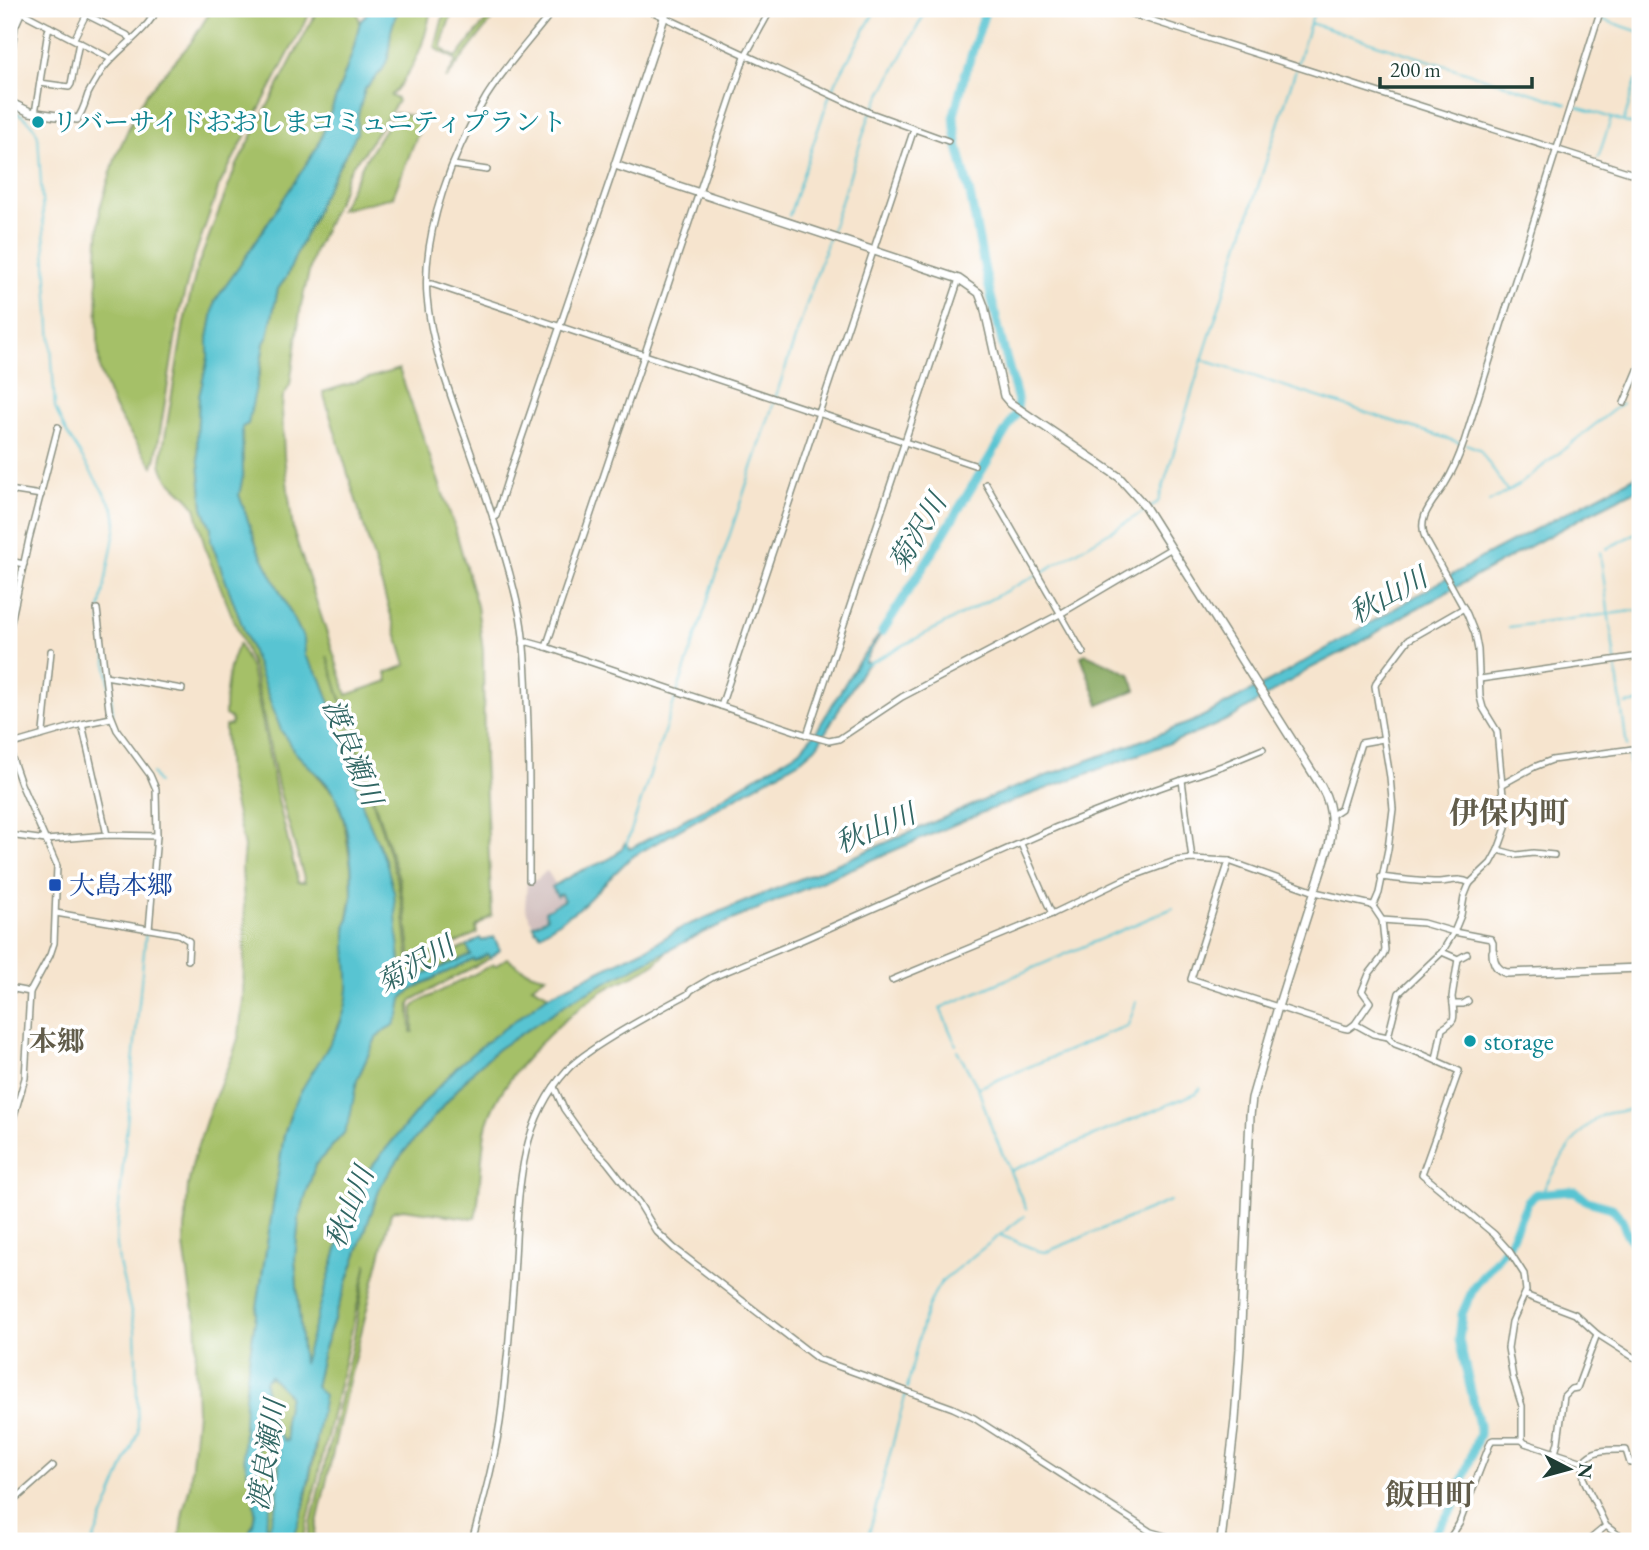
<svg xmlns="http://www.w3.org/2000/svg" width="1649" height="1550" viewBox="0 0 1649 1550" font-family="'EB Garamond','Noto Serif JP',serif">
	<rect width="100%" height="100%" fill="#fff"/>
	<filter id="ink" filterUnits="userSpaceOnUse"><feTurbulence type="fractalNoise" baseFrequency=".0143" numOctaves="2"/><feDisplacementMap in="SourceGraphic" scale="14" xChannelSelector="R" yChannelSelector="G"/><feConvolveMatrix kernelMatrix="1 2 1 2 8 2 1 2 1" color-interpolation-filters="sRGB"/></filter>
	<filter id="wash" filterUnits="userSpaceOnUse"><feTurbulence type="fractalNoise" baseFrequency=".00686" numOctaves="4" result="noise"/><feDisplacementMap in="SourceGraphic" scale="28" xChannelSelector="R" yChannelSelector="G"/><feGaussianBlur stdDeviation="1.57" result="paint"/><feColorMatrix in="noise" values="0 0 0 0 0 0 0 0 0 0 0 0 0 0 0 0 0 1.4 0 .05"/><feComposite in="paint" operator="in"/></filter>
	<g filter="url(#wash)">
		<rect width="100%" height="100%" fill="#f6e4ce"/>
		<path fill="#d1bfbe" d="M 546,871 L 548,872 L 556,885 L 552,887 L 557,896 L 561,894 L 564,900 L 545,911 L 548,917 L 533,925 L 525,908 L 527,882 L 529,880 L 537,880 Z"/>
		<g fill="#a5c067" stroke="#627e4e" stroke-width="2">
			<path d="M 212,9 L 312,9 L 219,186 L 193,261 L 180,310 L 156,457 L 153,466 L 127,429 L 113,405 L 100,371 L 98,345 L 97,256 L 100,208 L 116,156 L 137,110 L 147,93 L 190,44 Z"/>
			<path d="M 318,9 L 356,9 L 360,22 L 352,54 L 318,146 L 239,267 L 215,301 L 208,338 L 208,358 L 199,397 L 197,440 L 203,507 L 211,528 L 211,541 L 281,730 L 296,753 L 311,768 L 333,793 L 337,799 L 344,822 L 351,867 L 352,895 L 346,928 L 349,976 L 348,996 L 345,1011 L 332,1040 L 292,1109 L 284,1135 L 248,1366 L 248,1474 L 253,1485 L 255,1512 L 253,1524 L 245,1541 L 179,1541 L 183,1512 L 190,1485 L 197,1411 L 195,1362 L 197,1338 L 196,1318 L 191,1296 L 184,1245 L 188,1186 L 194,1157 L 209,1112 L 233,1054 L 239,1035 L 243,1000 L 245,921 L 242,868 L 244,847 L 228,775 L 225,731 L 225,726 L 231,725 L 232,722 L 230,718 L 225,715 C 225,693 228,662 239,644 L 251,669 L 261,714 L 276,792 L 298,882 L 305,882 L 278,786 L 254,670 L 206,551 L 195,507 C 185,490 163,484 161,461 L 184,322 L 197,268 L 235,169 Z"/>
			<path d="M 400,9 L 431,9 C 425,43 415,69 391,96 L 397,99 L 398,101 L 362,155 C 353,162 344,178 343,189 L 314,252 L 301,305 L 290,385 L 283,397 L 282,409 L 284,456 L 293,530 L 347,695 L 388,681 L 386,673 L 406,665 L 323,392 L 399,369 L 454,525 L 477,606 L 483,650 L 484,759 L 492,915 L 476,927 L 477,933 L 417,963 L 412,963 L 411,960 L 406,917 L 399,878 L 327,656 L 397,879 L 404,918 L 409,964 L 413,967 L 417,967 L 467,946 L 471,955 L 418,977 L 403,989 L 398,990 L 401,973 L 398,938 L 386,862 L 364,810 L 336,720 L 321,679 L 305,656 L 304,639 L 258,549 L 239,495 L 243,476 L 242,427 L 260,373 L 264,343 L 268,336 L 278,289 L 287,276 L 297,252 L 314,217 L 321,199 L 357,133 L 357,115 L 365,89 L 383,69 L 388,58 L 391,31 L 395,17 Z"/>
			<path d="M 445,9 L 453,9 L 441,46 L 447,53 L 456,57 L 458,56 L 494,10 L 500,9 L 446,79 L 456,61 L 455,59 L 435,48 Z"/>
			<path d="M 395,113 L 424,118 L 394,194 L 393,197 L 340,210 L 364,162 Z"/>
			<path d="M 669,948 C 657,971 619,979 598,994 C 557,1023 495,1081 485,1132 C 482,1152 481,1172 479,1191 C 478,1200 478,1209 475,1217 L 469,1218 L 403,1209 L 394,1211 L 391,1213 L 347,1389 L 313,1541 L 307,1541 L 353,1343 L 367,1263 L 303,1541 L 293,1541 L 304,1506 L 316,1447 L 315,1387 L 323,1351 L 381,1185 L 402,1154 L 474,1070 L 498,1049 L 575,998 Z"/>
			<path d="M 488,954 L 490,958 L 412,1000 L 410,1005 L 411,1032 L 413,1032 L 413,1008 L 417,1003 L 494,964 L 495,966 L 507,958 C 520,968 530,974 546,976 L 532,986 L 549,995 L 485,1043 L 458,1066 L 428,1098 L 356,1185 L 303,1366 L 295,1259 L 299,1218 L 315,1165 L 344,1133 L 357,1080 L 370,1051 L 376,1038 L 386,1029 L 394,1024 L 399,1015 L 402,999 L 406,994 L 424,983 L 473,959 L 475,961 Z"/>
			<path d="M 270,1375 L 289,1395 L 285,1427 L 288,1441 L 283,1440 C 271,1425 265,1400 265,1380 Z"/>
			<path d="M 267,1439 L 280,1452 L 277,1503 L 269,1529 L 265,1525 L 264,1486 L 259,1479 L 256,1455 L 258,1448 Z"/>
		</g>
		<path fill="#84a65c" stroke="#527248" stroke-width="2" d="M 1086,654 L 1130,674 L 1136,690 L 1099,705 L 1081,656 Z"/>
		<g fill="#59c4d2" stroke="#3c8083" stroke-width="2" fill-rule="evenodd">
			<path d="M 368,9 L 400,9 L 395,17 L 391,31 L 388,58 L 383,69 L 365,89 L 358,115 L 357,133 L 321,199 L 314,217 L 297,252 L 287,276 L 278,289 L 268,336 L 264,343 L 259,373 L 248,424 L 242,427 L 243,476 L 239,495 L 258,549 L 304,639 L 305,656 L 321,679 L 336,720 L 364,810 L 386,862 L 394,892 L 400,965 L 399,990 L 403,989 L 418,977 L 471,955 L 467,946 L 480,938 L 482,941 L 494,937 L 500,950 L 490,958 L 488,954 L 474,961 L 473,959 L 424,983 L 406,994 L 402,999 L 399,1015 L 394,1025 L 386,1029 L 376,1038 L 370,1051 L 357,1080 L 350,1118 L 344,1133 L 315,1165 L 299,1218 L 295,1259 L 303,1364 L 356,1185 L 428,1098 L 458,1066 L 485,1043 L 549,995 L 649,947 L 683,927 L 846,860 L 1003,792 L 1194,721 L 1278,677 L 1486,555 L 1640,474 L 1640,488 L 1592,512 L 1431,601 L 1408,613 L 1358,644 L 1311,668 L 1233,717 L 1205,730 L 986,811 L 704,932 L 575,998 L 498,1049 L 474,1070 L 402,1154 L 381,1185 L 323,1351 L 315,1387 L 324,1395 L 304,1506 L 293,1541 L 245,1541 L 253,1524 L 255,1512 L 253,1485 L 248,1474 L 243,1454 L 245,1398 L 248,1366 L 284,1135 C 287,1127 289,1118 292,1110 C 304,1078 329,1053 341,1021 C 354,986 345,966 346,932 C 347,919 352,907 352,895 C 353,866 349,827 337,800 C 329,781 309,768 295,752 C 290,746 286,737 281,730 L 211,541 L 211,528 L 203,507 L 197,440 L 199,397 L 208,358 L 208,338 L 215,301 L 239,267 L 318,146 L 352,54 L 360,22 L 365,16 ZM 270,1376 L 289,1395 L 285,1416 L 285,1427 L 287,1441 L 283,1440 C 272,1426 265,1398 265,1381 ZM 267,1440 L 280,1452 L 277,1503 L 269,1528 L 265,1525 L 271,1503 L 264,1486 L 259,1479 L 256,1455 L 258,1448 Z"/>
			<path d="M 889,622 C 881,635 870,649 865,662 L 870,663 L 863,669 L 819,743 L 815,748 L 801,760 L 630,858 L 581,907 L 540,934 L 538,931 L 536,931 L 533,925 L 547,918 L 545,911 L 564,900 L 561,894 L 557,896 L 552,887 C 562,881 572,875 583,870 C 599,863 617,860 625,843 L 630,849 L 700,811 L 800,750 L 816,732 L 856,665 Z"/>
		</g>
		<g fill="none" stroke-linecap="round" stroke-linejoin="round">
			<g stroke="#59c4d2" stroke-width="2">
				<path d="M 1568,9 L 1596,18"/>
				<path d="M 1601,19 L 1640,32"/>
				<path d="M 1310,23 L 1567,104"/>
				<path d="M 9,42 L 12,20 L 18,9"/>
				<path d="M 1297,64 L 1315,9"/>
				<path d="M 1574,106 L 1640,127"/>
				<path d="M 9,108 C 23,116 33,121 38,136 L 55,408 L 65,430 L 114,509 L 116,523 L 115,531 L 100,610 L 113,713"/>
				<path d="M 1624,120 L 1636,81"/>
				<path d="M 1598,158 L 1611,119"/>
				<path d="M 789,216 L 831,91 L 876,9"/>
				<path d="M 831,232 L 869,117 L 927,9"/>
				<path d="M 1203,360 L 1461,443"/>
				<path d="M 1466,444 L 1479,449 L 1508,492"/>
				<path d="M 1489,502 L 1519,485 L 1622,403"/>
				<path d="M 1150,508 L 1157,503 L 1159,500 L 1202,360 L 1296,69"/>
				<path d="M 1606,549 L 1640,531"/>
				<path d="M 1600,552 L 1627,747"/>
				<path d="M 1509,627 L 1640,610"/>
				<path d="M 868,664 L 1044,571 L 1145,511"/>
				<path d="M 1626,704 L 1640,702"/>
				<path d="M 1628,753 L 1634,797"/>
				<path d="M 152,773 L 158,783"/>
				<path d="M 1639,840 L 1634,797 L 1640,795"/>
				<path d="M 626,846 L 829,237"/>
				<path d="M 1640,846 L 1640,847"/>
				<path d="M 1128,1025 L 1136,1002"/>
				<path d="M 1105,1034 L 1127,1026"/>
				<path d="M 956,1045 L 940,1008 L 1173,908"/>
				<path d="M 957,1050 L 978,1088 L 992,1129 L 1026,1209"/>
				<path d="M 978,1088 L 1103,1036"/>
				<path d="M 1010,1171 L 1196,1093 L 1200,1088"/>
				<path d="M 1541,1193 C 1558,1166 1572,1133 1601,1116 C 1614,1109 1632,1115 1640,1101"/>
				<path d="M 1000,1235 L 1039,1251 L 1046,1252 L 1170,1201"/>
				<path d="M 907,1388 C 916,1355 922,1304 944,1279 L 1024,1216"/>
				<path d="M 93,1541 L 138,1432 L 135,1328 L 119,1263 L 116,1236 L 146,931"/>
				<path d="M 867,1541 L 906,1393"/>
			</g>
			<g stroke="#59c4d2" stroke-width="9">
				<path d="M 882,632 L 929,558 L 1016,414 L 1018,401 L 1003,346 L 985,271 L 970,194 L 958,147 L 955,129 L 954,115 L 963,81 L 986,9"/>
				<path d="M 1429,1541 L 1453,1508 L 1479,1434 L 1479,1425 L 1459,1340 L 1462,1314 L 1474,1287 L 1509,1244 L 1528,1201 L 1536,1194 L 1570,1191 L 1576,1192 L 1587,1201 L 1612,1208 L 1622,1220 L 1627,1234 L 1640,1255"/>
			</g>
		</g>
	</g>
	<g filter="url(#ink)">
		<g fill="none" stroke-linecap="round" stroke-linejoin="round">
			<g stroke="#8a9081" stroke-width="7">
				<path id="pedestrian" d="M 74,39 L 89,9"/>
			</g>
			<g stroke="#8a9081" stroke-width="8">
				<g id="minor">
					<path d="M 75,9 L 127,35 L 131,39"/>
					<path d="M 136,9 L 153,17"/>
					<path d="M 647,9 L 868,112 L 948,141"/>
					<path d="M 1116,9 L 1640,176"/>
					<path d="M 21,12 L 111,59"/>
					<path d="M 9,16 L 12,9"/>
					<path d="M 9,70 L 15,27 L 23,9"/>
					<path d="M 40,83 L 69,87 L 71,84 L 79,42"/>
					<path d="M 35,113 L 48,31 L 50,27"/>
					<path d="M 77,119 C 83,112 85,103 88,94 C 92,86 97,78 102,70 C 119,47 145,34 157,9"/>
					<path d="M 453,165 L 487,170"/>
					<path d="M 427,284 L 432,284 L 974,465"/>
					<path d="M 1624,403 L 1640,365"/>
					<path d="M 986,484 L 1083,653"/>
					<path d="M 9,490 L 41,495"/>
					<path d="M 493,518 L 496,516 L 510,472 L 615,165"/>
					<path d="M 9,561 L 24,564"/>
					<path d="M 97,609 L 109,710 L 117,730 L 150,775 L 156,789 L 157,836 L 149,929"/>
					<path d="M 9,632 L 29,539 L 58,427"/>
					<path d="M 523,643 L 528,642 L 546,647 L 807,735 L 829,741 L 839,739 L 902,697 L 1060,614 L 1170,549"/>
					<path d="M 546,647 L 745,56 L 771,9"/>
					<path d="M 105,676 L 182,689"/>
					<path d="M 1480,679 L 1640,656"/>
					<path d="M 721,706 L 914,129"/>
					<path d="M 82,724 L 107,835"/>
					<path d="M 45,734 L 43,732 L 51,651"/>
					<path d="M 807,735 L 959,279"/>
					<path d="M 9,742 L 12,758 L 21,784 L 57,866 L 54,943 L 50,955 L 30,992 L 25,1078 L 9,1133"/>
					<path d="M 9,745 L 82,724 L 111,718"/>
					<path d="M 1182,780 L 1192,859"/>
					<path d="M 1503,784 L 1534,767 L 1552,760 L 1640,748"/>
					<path d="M 1332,815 L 1341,809 L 1361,743 L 1383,739"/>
					<path d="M 9,835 L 46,840 L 107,835 L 157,836"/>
					<path d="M 1021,844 L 1052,914"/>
					<path d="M 1498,850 L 1517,855 L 1533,853 L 1554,855"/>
					<path d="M 1381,877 C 1400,879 1419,882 1437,882 C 1449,882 1459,877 1470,883"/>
					<path d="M 529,880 C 529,820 530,760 527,700 C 526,673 525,637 519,611 C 506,552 486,496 466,439 C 450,393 431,346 427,297 C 422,231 453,152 486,97 C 506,65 532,38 554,9"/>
					<path d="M 1373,907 L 1379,893 L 1388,849 L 1393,809 L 1390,777 L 1375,686 L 1377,681 L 1408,640 L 1464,608"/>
					<path d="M 56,913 L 178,934 L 189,941 L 188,960"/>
					<path d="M 1442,952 L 1458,959 L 1467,954"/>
					<path d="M 1493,952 L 1493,943 L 1491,939 L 1454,932 L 1423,923 L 1382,920 L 1372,905 L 1315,892 L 1229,861 L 1191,979 L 1343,1028 L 1348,1029 L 1355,1024 L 1373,1034 L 1388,1037 L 1395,1044 L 1419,1053 L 1459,1071 L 1422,1174 L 1494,1234 L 1510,1252 L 1524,1274 L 1526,1291 L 1512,1322 L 1508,1348 L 1513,1378 L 1522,1406 L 1522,1440 L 1525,1443 L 1583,1462 L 1584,1480 L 1606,1526 L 1617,1534 L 1631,1541"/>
					<path d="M 1458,959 L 1452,997 L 1453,1004 L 1463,1004 L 1468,1001"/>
					<path d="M 892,980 L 1052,914 L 1125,879 L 1175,861 L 1192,859 L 1229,861"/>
					<path d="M 9,988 L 30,992"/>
					<path d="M 1355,1024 L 1370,1002 L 1362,991 L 1369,974 L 1383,956 L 1385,950 L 1382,920"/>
					<path d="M 1388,1037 L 1399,993 L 1442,952 L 1454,932 L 1461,915 L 1464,897 L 1468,887 L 1470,883 L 1491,863 L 1498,850 L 1506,828 L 1497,731 L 1483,708 L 1480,697 L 1478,650 L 1475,634 L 1467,614 L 1426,540 C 1415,517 1434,502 1445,484 C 1453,471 1459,457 1464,442 L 1601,9"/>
					<path d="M 1436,1060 L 1442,1029 C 1455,1021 1455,1020 1453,1004"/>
					<path d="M 554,1087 L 564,1109 L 586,1140 L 607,1162 L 639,1203 L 656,1231 L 674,1248 L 818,1359 L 953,1408 L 974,1418 L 1151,1532 L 1182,1541"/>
					<path d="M 1525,1295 L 1575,1314 L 1597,1334 L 1633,1357 L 1640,1359"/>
					<path d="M 1555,1453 L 1558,1442 L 1564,1396 L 1571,1389 L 1577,1388 L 1597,1334"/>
					<path d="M 1583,1462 C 1593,1448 1610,1450 1626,1450 L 1630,1463 L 1640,1463"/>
					<path d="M 9,1505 L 53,1466"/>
					<path d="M 472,1541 C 484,1498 497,1452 502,1407 C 507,1363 511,1319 514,1275 C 519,1202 515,1127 567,1070 C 575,1061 586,1054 596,1047 C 626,1027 656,1011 688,994 L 691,990 L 713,977 L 802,940 L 1057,827 L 1142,794 L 1222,766 L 1263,749"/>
					<path d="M 1448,1541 L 1459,1524 L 1491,1441 L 1493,1440 L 1522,1440"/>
					<path d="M 1588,1541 L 1606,1526"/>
				</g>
			</g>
			<g stroke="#8a9081" stroke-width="10">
				<g id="tertiary">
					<path d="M 667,9 L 615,165 L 959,279 L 979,293 L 984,306 L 1004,396 L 1010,403 L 1119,477 L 1144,505 L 1321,786 C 1332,805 1334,824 1329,846 L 1278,1007 L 1252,1098 L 1250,1116 L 1240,1349 L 1235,1420 L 1221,1541"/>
					<path d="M 9,102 L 30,112 L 77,119"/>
					<path d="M 1493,952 C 1493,962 1496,970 1507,973 L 1640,968"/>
				</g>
			</g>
			<use href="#pedestrian" stroke="#fff" stroke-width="4.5"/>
			<use href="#minor" stroke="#fff" stroke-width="5"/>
			<use href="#tertiary" stroke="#fff" stroke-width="7"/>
		</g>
	</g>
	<g fill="#0f9aa8" stroke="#fff" stroke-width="2.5">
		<circle cx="38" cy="122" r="7"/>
		<circle cx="1470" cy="1041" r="7"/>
	</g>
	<rect fill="#1a4fb4" stroke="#fff" stroke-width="2.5" x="48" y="878" width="14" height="14" rx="3.5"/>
	<g text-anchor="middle" stroke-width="7" stroke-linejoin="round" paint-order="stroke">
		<g font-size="26" fill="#0d838f" stroke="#fff" text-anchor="start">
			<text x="52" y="131">リバーサイドおおしまコミュニティプラント</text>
			<text x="1484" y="1050">storage</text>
		</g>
		<g font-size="26" fill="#164399" stroke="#fff" text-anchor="start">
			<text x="69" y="894">大島本郷</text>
		</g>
		<g font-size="28" font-style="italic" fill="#306663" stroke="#fff">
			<text transform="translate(917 532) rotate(-59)" y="10">菊沢川</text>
			<text transform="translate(1388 595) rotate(-29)" y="10">秋山川</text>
			<text transform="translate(353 752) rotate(68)" y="10">渡良瀬川</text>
			<text transform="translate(875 828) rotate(-23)" y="10">秋山川</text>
			<text transform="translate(415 964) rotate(-30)" y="10">菊沢川</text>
			<text transform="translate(349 1207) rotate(-68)" y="10">秋山川</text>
			<text transform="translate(266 1455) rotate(-81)" y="10">渡良瀬川</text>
		</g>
		<g font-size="28" font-weight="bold" fill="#615c4a" stroke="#fff">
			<text x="57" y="1051">本郷</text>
		</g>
		<g font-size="30" font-weight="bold" fill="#615c4a" stroke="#fff">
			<text x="1509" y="823">伊保内町</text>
			<text x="1430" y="1505">飯田町</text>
		</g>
	</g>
	<rect width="1649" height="1550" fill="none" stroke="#fff" stroke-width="35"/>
	<g transform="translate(1569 1469) rotate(96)" stroke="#ffffff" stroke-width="5" paint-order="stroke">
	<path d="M0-5L12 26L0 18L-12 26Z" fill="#1f3d34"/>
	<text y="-10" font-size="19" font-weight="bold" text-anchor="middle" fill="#1f3d34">N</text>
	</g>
	<path d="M1380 77v10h152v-10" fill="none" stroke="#1f3d34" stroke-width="3.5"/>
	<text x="1390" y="77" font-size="21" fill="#1f3d34" stroke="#ffffff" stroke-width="5" paint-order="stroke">200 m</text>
</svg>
